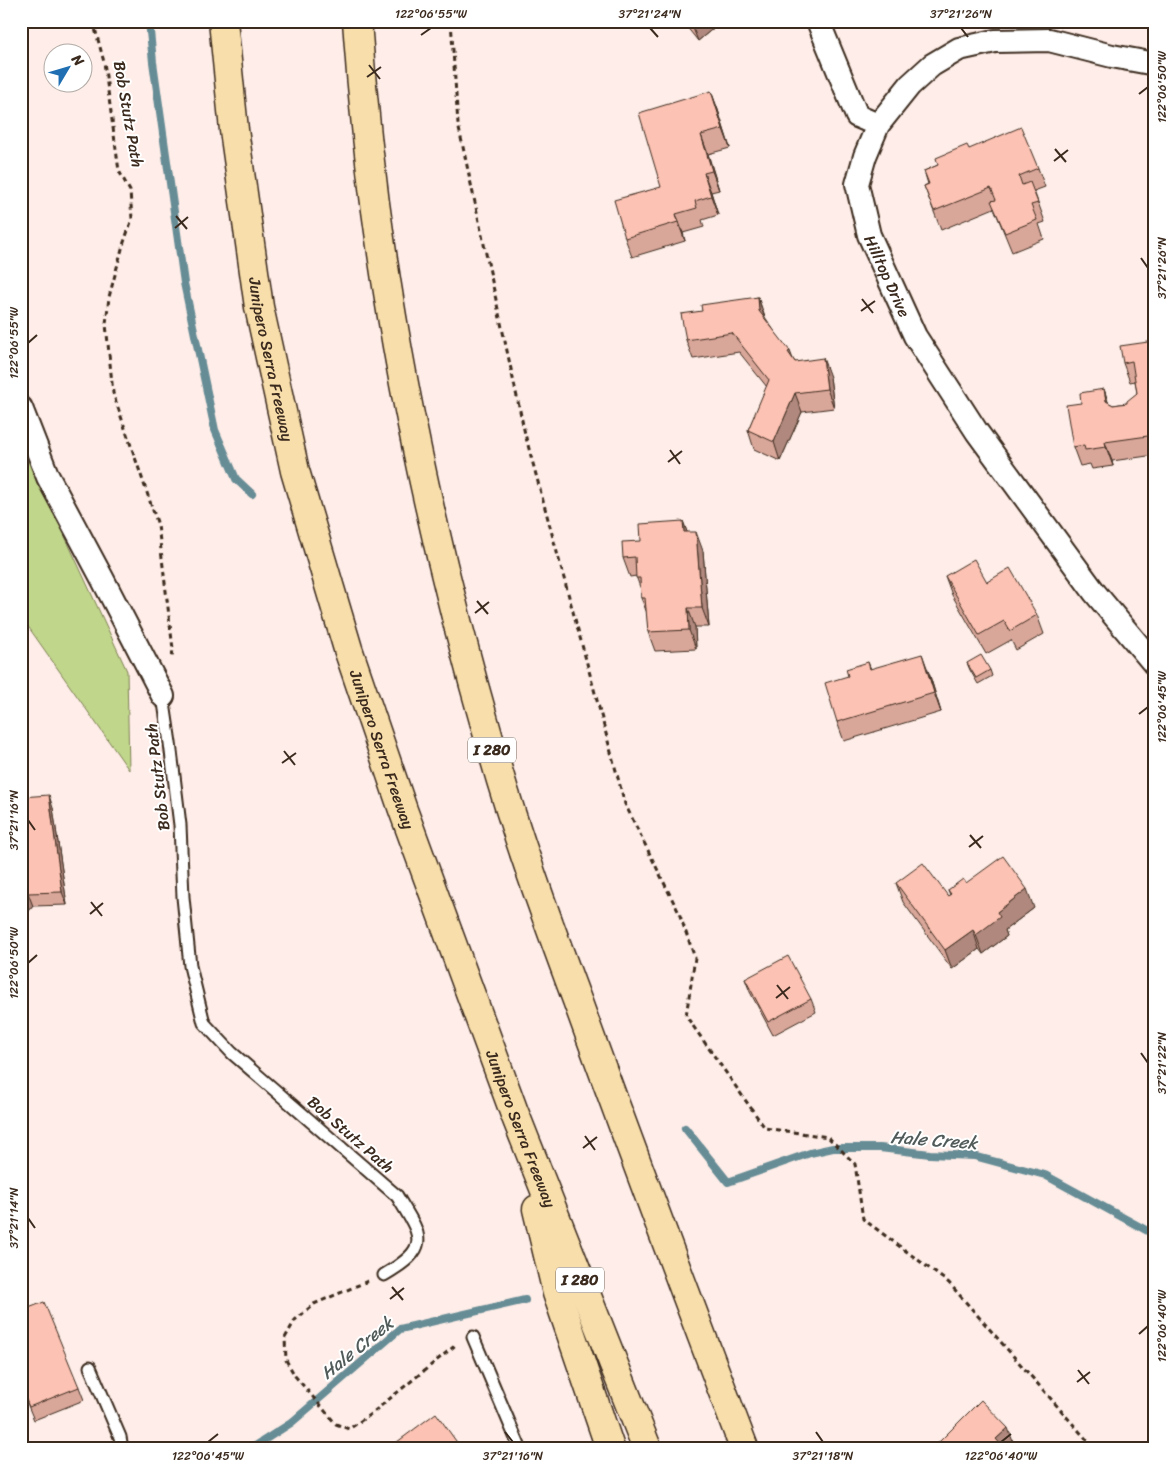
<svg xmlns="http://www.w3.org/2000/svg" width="1176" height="1469" viewBox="0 0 1176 1469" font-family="Sriracha,sans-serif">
	<rect width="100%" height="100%" fill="#feede8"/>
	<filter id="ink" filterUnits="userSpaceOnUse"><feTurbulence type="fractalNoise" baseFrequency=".02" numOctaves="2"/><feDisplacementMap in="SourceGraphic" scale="10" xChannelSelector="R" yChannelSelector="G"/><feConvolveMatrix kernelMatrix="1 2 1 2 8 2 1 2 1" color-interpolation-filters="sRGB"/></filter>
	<g filter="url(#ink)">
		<path fill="#c0d68b" stroke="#7e8054" d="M 21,441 L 127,671 L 129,770 L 27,625 L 21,626 Z"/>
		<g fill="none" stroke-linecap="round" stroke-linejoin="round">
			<g stroke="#668c95" stroke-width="8">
				<path d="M 149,21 L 153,62 L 184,283 L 215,430 L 236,479 L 252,494"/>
				<path d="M 685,1128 L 728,1182 L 810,1153 L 833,1148 L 880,1148 L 930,1154 L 974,1156 L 1045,1175 L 1155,1235"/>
				<path d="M 252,1448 L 291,1423 L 400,1329 L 525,1300"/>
			</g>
			<g stroke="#3b2a1e" stroke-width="15">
				<g id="service">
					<path d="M 163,696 L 170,743 L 180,825 L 183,897 L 190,966 L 204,1023 L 232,1053 L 397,1196 C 422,1237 432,1247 384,1275"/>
					<path d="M 473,1337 L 520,1448"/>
					<path d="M 90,1367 L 120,1437 L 122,1448"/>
				</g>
			</g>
			<g stroke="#3b2a1e" stroke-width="26">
				<g id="minor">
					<path d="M 818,21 L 857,116 L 878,125"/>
					<path id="s1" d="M 1155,64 L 1112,56 L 1049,40 L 995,41 L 959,49 L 932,65 L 910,85 L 878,125 L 865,156 L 857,184 L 869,235 L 915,336 L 977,432 L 1095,593 L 1155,665"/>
					<path d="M 21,408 L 48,477 L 102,578 L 163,696"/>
				</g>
			</g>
			<g stroke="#3b2a1e" stroke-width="31">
				<g id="motorway">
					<path id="s2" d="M 223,21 L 234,130 L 259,307 L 295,471 L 348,649 L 403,810 L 514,1112 L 647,1448"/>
					<path d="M 357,21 C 373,267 423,510 491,746 C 515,832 546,917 577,1000 C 631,1150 688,1299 744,1448"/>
					<path d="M 537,1209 L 557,1293 L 610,1448"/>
				</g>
			</g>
			<g stroke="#3b2a1e" stroke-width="3" stroke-dasharray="5 4" stroke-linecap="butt">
				<path d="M 93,21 L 104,62 L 119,171 L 130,191 L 132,219 L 123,245 L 109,297 L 106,324 L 113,393 L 158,525 L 173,649 L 172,657"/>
				<path d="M 451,21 L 458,124 L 525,434 L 625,804 L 679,913 L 695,958 L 686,1016 L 765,1128 L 828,1137 L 855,1164 L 863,1219 L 949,1283 L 1094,1448"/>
				<path d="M 368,1281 L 314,1304 L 295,1320 L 285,1338 L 286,1360 L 295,1376 L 336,1424 L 349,1429 L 372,1413 L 457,1344"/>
			</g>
			<use href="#service" stroke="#fff" stroke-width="11"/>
			<use href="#minor" stroke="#fff" stroke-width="22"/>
			<use href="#motorway" stroke="#f8deab" stroke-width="28"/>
		</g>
		<g fill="#d9a79a" stroke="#3b2a1e">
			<path d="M 682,21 L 722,21 L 698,41 Z"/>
			<path d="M 711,91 L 718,110 L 730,148 L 708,154 L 719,190 L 711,192 L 718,215 L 702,220 L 704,227 L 683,233 L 685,241 L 632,257 L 625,238 L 661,187 Z"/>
			<path d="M 969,149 L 1038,168 L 1045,187 L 1034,191 L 1045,222 L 1039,224 L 1044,239 L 1012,252 L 994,208 L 941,230 L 924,186 L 928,184 L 924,171 L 938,165 Z"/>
			<path d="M 758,297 L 765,317 L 795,362 L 830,377 L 834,408 L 802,412 L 780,461 L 754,449 L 748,430 L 767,387 L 739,352 L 693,359 L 686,340 L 702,311 Z"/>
			<path d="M 1155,341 L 1155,455 L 1112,461 L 1113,466 L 1092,469 L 1090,464 L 1080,466 L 1073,447 L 1081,403 L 1104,389 L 1108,402 L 1113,405 L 1127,403 L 1137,393 L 1135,381 L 1130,382 L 1123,363 Z"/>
			<path d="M 683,521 L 687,532 L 703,551 L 709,627 L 695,627 L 696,649 L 655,651 L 648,632 L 647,613 L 641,598 L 641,590 L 636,576 L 630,577 L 623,558 L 641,541 Z"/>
			<path d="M 945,576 L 987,582 L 1037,615 L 1044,634 L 1016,650 L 1011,640 L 986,654 L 952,595 Z"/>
			<path d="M 868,662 L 871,669 L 929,673 L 941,712 L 844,741 L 837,722 L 848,676 Z"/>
			<path d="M 967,663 L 990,670 L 992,676 L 978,684 L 970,670 Z"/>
			<path d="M 21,797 L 53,808 L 67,905 L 33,906 L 21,921 Z"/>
			<path d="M 896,883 L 948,896 L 950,895 L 948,890 L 966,883 L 1034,908 L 1005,930 L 1007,936 L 983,954 L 979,949 L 952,969 L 903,902 Z"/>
			<path d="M 745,979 L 811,999 L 816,1012 L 773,1035 L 750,992 Z"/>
			<path d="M 21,1311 L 79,1387 L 84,1400 L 34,1420 L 21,1389 Z"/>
		</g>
		<g fill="#b0887d" stroke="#3b2a1e">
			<path d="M 701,21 L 722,21 L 698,41 L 693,28 Z"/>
			<path d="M 711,91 L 718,110 L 730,148 L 723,129 Z"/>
			<path d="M 701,135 L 708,154 L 719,190 L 712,171 Z"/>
			<path d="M 704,173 L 711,192 L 718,215 L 711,196 Z"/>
			<path d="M 676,214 L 683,233 L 685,241 L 678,222 Z"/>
			<path d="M 758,297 L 764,316 L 766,330 L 759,311 Z"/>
			<path d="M 790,351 L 797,370 L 788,352 Z"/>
			<path d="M 823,358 L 830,377 L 834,408 L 827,389 Z"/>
			<path d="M 1104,389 L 1110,408 L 1106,401 Z"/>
			<path d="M 795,393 L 802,412 L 780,461 L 774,442 Z"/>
			<path d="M 1105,442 L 1112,461 L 1113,466 L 1106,447 Z"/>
			<path d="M 683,521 L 690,540 L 684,532 Z"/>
			<path d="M 696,532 L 703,551 L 709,627 L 702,608 Z"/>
			<path d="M 688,608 L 695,627 L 696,649 L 689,630 Z"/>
			<path d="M 922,654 L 929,673 L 941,712 L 934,693 Z"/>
			<path d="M 49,795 L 53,808 L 67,905 L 62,892 Z"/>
			<path d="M 1027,889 L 1034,908 L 1005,930 L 1007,936 L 983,954 L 976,935 L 997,912 Z"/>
			<path d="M 28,893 L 33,906 L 21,921 L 21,902 Z"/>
			<path d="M 973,930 L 979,949 L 952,969 L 945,950 Z"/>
			<path d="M 1008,1428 L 1015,1447 L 1014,1448 L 999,1448 L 996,1439 Z"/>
		</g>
		<g fill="#fcc2b3" stroke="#3b2a1e">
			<path d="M 688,21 L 701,21 L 693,28 Z"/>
			<path d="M 711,91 L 723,129 L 701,135 L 712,171 L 704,173 L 711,196 L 695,201 L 697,208 L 676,214 L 678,222 L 625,238 L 614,200 L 661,187 L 639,113 Z"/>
			<path d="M 1021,127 L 1038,168 L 1019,176 L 1022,185 L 1030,182 L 1038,203 L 1031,205 L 1037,220 L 1005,233 L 991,201 L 996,200 L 991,188 L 934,211 L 924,186 L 929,184 L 924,171 L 938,165 L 936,158 L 967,145 L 969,149 Z"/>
			<path d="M 758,297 L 759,311 L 790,351 L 788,352 L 795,362 L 823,358 L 827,389 L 795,393 L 774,442 L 748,430 L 769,380 L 732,333 L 686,340 L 681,314 L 702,311 L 701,305 Z"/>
			<path d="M 1155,341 L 1155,435 L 1105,442 L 1106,447 L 1085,450 L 1084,445 L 1073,447 L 1066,405 L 1081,403 L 1080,393 L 1104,389 L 1106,401 L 1113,405 L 1127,403 L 1127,401 L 1137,393 L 1132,361 L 1123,363 L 1120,346 Z"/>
			<path d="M 683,521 L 684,532 L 696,532 L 702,608 L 688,608 L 689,630 L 648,632 L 645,598 L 641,598 L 640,578 L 636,578 L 635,557 L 623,558 L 622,542 L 641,541 L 640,524 Z"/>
			<path d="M 974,559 L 987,582 L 1010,568 L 1037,615 L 1010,631 L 1004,621 L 979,635 L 945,576 Z"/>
			<path d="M 922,654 L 934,693 L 837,722 L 825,683 L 848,676 L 846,669 L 868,662 L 870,669 Z"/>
			<path d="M 981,655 L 990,670 L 976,678 L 967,663 Z"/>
			<path d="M 49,795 L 62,892 L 28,893 L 21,902 L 21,797 Z"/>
			<path d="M 1155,853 L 1155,860 L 1152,856 Z"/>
			<path d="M 1003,856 L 1027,889 L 997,912 L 1000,917 L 976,935 L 973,930 L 945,950 L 896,883 L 923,863 L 948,896 L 951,894 L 948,890 L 963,879 L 966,883 Z"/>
			<path d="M 788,956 L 811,999 L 768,1022 L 745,979 Z"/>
			<path d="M 44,1302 L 79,1387 L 29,1407 L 21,1388 L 21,1311 Z"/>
			<path d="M 981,1400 L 1008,1428 L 996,1439 L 1004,1448 L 933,1448 Z"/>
			<path d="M 436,1413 L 461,1448 L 389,1448 Z"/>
		</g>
	</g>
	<path fill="none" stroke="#3b2a1e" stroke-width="2" d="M 650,28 L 658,37M 961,28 L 968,37M 421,35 L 431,28M 369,65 L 380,79M 367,77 L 381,67M 1139,94 L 1148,87M 1055,149 L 1066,162M 1054,161 L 1068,150M 176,216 L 187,229M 175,228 L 188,217M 1141,258 L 1148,268M 862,299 L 873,313M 861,311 L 875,301M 28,343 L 37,335M 670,450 L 680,464M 668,462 L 682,451M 477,601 L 488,614M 475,613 L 489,602M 1139,714 L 1148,707M 284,751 L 295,765M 282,763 L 296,753M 28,820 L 35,830M 970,835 L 981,848M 969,847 L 983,836M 91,902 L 102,916M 90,914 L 103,903M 28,963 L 37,955M 777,985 L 788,999M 776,998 L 790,987M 1141,1053 L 1148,1063M 585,1136 L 595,1150M 583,1148 L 597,1137M 28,1218 L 35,1228M 392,1287 L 403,1300M 390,1299 L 404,1288M 1139,1334 L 1148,1326M 1078,1370 L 1089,1384M 1077,1382 L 1090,1372M 505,1432 L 513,1442M 816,1432 L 823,1442M 208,1442 L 218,1434M 1001,1442 L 1011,1434"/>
	<g text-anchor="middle" stroke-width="4" stroke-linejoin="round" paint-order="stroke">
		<g fill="#fff" stroke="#766a62" stroke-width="1">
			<rect x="468" y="737.5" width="48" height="25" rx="4"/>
			<rect x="556" y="1267.5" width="48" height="25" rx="4"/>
		</g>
		<g font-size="15" font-weight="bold" fill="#3b2a1e">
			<text x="492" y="755">I 280</text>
			<text x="580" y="1285">I 280</text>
		</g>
		<g font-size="16" fill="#3b2a1e" stroke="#fff">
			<text transform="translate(129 114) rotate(80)" y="6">Bob Stutz Path</text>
			<text dy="6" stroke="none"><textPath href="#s1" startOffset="472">Hilltop Drive</textPath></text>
			<text dy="6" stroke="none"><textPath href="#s2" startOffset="342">Junipero Serra Freeway</textPath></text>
			<text dy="6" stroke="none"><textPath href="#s2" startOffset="748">Junipero Serra Freeway</textPath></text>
			<text transform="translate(157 777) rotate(-97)" y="6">Bob Stutz Path</text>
			<text dy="6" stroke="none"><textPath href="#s2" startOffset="1152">Junipero Serra Freeway</textPath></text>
			<text transform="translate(351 1134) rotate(41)" y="6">Bob Stutz Path</text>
		</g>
		<g font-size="18" font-style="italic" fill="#515b59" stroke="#fff">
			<text transform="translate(934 1140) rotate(4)" y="6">Hale Creek</text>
			<text transform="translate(357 1348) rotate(-39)" y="6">Hale Creek</text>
		</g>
	</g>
	<rect width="1176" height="1469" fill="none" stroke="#fff" stroke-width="55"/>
	<g transform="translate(68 68) rotate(52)"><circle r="24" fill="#ffffff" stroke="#b1aaa5"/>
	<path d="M0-4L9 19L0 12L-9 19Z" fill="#1f6fb2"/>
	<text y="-8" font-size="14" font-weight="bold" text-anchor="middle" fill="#3b2a1e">N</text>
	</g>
	<rect x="28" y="28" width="1120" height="1414" fill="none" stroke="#3b2a1e" stroke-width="2"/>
	<g font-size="12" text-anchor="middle" fill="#3b2a1e">
		<text x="431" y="18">122°06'55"W</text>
		<text x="650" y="18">37°21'24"N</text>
		<text x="961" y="18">37°21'26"N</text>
		<text transform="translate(1162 87) rotate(-90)" y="4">122°06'50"W</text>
		<text transform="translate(1162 268) rotate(-90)" y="4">37°21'26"N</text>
		<text transform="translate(14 343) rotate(-90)" y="4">122°06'55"W</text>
		<text transform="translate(1162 707) rotate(-90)" y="4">122°06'45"W</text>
		<text transform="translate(14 820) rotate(-90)" y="4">37°21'16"N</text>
		<text transform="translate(14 963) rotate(-90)" y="4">122°06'50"W</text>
		<text transform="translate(1162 1063) rotate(-90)" y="4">37°21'22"N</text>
		<text transform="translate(14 1218) rotate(-90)" y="4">37°21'14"N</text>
		<text transform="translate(1162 1326) rotate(-90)" y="4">122°06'40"W</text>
		<text x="208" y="1460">122°06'45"W</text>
		<text x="513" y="1460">37°21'16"N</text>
		<text x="823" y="1460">37°21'18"N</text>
		<text x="1001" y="1460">122°06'40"W</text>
	</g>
</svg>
